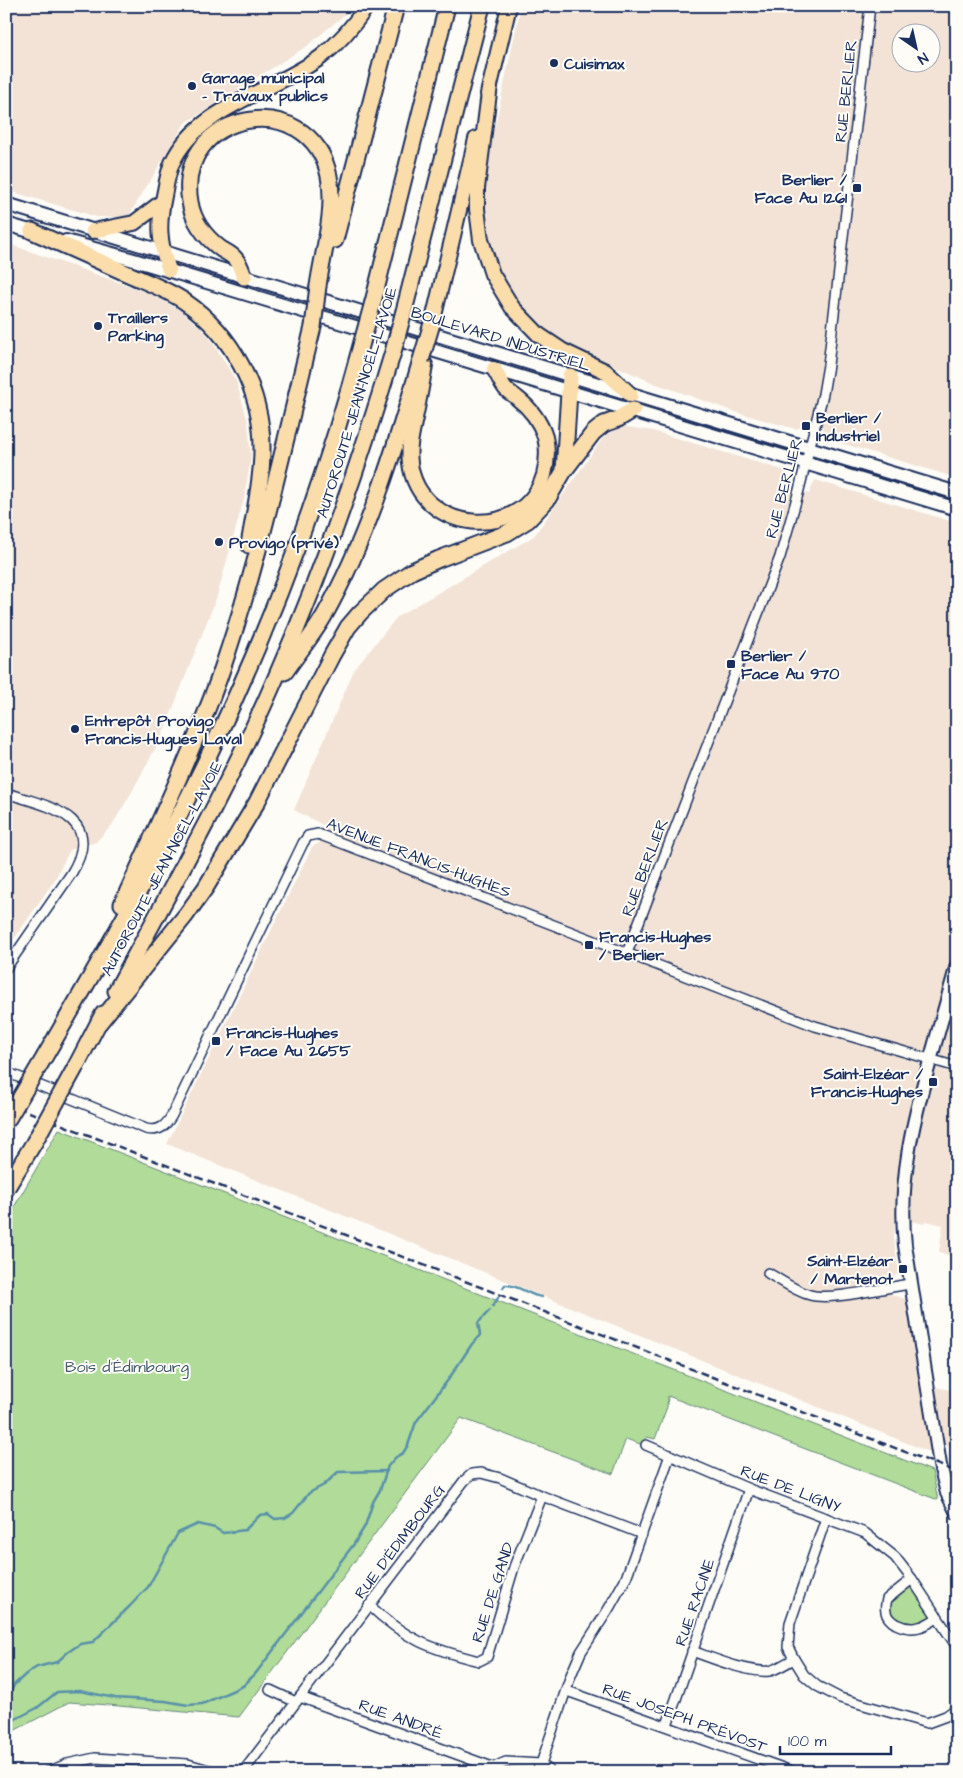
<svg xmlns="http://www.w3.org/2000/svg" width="963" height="1778" viewBox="0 0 963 1778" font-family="'Architects Daughter',sans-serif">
	<rect width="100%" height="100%" fill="#fdfcf7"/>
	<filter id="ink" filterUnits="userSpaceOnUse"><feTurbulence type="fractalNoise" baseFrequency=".02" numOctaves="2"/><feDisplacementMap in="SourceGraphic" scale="10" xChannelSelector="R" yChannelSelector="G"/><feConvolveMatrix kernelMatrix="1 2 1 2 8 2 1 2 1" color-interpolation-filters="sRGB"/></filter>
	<g filter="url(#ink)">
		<g fill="#f2e3d6" fill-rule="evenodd">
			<path d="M 6,6 L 355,6 L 307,46 L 185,123 L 128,217 L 97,217 L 6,190 Z"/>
			<path d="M 521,6 L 957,6 L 957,478 L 821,437 L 824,428 L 805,424 L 802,427 L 795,429 L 732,411 L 654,383 L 569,346 L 542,328 L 518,303 L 501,277 L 490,244 L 484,207 L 484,177 ZM 900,32 L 930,32 L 930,62 L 900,62 Z"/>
			<path d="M 6,243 L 152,294 L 181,311 L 201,328 L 210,338 L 236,381 L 248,422 L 251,457 L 244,499 L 217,596 L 162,736 L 129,797 L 112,825 L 96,842 L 70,850 L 55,879 L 6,951 Z"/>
			<path d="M 621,426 L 653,431 L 789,472 L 789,485 L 809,494 L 815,480 L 957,523 L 957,1258 L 939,1252 L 943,1225 L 926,1221 L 925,1224 L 895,1218 L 894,1239 L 899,1274 L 888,1279 L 892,1295 L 906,1299 L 919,1386 L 939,1456 L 167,1144 L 312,847 L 319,843 L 325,826 L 294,810 L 354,670 L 397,617 L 534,536 L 603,438 Z"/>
			<path d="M 935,1387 L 957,1391 L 957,1449 L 951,1446 L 942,1445 Z"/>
		</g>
		<g fill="#b0db98" stroke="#66857b">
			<path d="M 59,1129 L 932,1471 L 938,1500 L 668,1396 L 667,1407 L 655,1439 L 647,1437 L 643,1445 L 626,1439 L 613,1474 L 461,1418 L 239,1717 L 108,1705 L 69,1702 L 6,1735 L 6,1221 Z"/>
			<path d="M 910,1587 L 914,1589 L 930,1613 L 930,1619 C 917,1626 899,1627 890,1612 L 892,1599 L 906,1588 Z"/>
		</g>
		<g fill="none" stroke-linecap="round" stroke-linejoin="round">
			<g stroke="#5890ab" stroke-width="2.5">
				<path d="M 503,1288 L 505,1285 C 518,1284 529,1296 542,1297"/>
				<path d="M 493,1306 L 498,1298"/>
				<path d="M 6,1703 L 14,1685 L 26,1674 L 37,1667 L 57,1662 L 68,1652 L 80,1644 L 93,1642 L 130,1606 L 148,1587 L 178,1533 L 198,1524 L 215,1528 L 223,1533 L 245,1530 L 260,1515 L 268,1514 L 275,1519 L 285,1518 L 293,1513 L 309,1493 L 324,1485 L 338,1472 L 387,1471"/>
				<path d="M 6,1724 L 37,1708 L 57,1692 L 80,1691 L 115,1698 L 165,1701 L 188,1705 L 202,1704 L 243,1686 L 256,1673 L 354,1544 L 365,1526 L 373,1502 L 380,1490 L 388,1466 L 396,1457 L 403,1453 L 408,1445 L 416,1422 L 448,1380 L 472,1344 L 480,1335 L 478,1323 L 490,1310"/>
			</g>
			<g stroke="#1b2f5e" stroke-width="12">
				<g id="street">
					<path d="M 6,793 C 47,806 107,816 71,874 L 6,968"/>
					<path d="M 627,953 L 780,557 L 798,494 L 823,394 L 828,365 L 870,6"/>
					<path d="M 6,1072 L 146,1129 C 159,1132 166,1126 172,1115 L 303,843 L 308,836 L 318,834 L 815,1026 L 957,1067"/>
					<path d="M 768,1273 C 782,1281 795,1291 810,1295 C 832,1301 886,1287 911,1284"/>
					<path d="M 646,1445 L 749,1489 L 865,1533 L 895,1557 L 912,1579 L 957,1647"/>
					<path d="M 826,1518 L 790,1623 L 788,1647 L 794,1659 L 804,1675 L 817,1686 L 840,1698 L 927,1723 L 946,1716 L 957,1708"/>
					<path d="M 912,1579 L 887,1599 C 886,1603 885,1608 886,1612 C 887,1618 891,1621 896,1624 C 912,1632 925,1627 938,1617"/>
					<path d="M 369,1605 C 406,1640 431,1649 479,1661 L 487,1657 L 514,1567 L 542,1496"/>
					<path d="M 692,1651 C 712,1658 748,1673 769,1671 C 776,1670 786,1663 794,1659"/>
					<path d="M 270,1690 L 296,1702"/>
					<path d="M 567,1691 L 794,1772"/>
					<path d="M 300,1697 L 492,1767"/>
					<path d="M 667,1725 L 749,1489"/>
					<path d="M 541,1764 L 571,1675 L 581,1652 L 608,1610 L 626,1578 L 670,1455"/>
					<path d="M 541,1764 L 551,1772"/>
					<path d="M 48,1772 L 67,1764 L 95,1758 L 188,1764 L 216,1772"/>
					<path d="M 243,1772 L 464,1481 L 472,1474 L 481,1473 L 500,1478 L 542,1496 L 642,1534"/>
					<path d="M 483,1772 L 506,1762 L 541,1764"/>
				</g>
			</g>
			<g stroke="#1b2f5e" stroke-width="16">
				<g id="secondary">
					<path d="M 6,204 L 957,493"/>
					<path d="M 6,224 L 40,234"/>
					<path d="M 66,241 L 134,260 L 957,509"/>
					<path d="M 957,965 C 948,997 939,1029 930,1061 C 913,1121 898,1182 905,1245 L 940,1465 L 947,1493 L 957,1513"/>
				</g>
			</g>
			<g stroke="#1b2f5e" stroke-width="18">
				<g id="primary">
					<path d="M 490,85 L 477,188 L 477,209 L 481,240 L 492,274 L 512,307 L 539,335 L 563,351 L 605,371 L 631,395"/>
					<path d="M 488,94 L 509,6"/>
					<path d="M 93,231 L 134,223 L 162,202"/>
					<path d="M 169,270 C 159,243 158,224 164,196 C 166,185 168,173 172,163 C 198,106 274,92 321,57 C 339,43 354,25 367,6"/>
					<path d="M 433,320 L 476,139"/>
					<path d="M 425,365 C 422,383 419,400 415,418 C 412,432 408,447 410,463 C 419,534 523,544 544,475 C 547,463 548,449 545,437 C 540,421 530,408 517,398 C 514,395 508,392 505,388 C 501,383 498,375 494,369"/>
				</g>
			</g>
			<g stroke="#1b2f5e" stroke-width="19">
				<g id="highway">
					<path d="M 32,231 C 63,245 95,259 126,273 C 146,282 166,289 184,301 C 233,334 263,392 262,451 C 262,482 254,514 249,545"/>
					<path d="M 335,240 L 396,6"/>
					<path d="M 244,277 C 242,272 240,264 236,260 C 233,255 226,252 221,249 C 205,237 193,221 190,202 C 174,111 310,85 329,176 C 336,211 323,251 318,286"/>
					<path d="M 373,302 L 447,6"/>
					<path d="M 404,311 L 482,6"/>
					<path d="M 564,471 L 570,376"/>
					<path d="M 285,672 C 298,653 313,635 324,616 C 368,538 396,445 421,360"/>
					<path d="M 122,904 C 156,829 191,755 219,678 C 259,564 284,444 313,327"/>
					<path d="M 116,991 C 172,887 230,784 277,675 C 323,570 360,462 393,352"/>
					<path d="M 99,1023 L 186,915 L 206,887 L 257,802 L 332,655 L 348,627 L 360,613 L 384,590 L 412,571 L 439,559 L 507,533 L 528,520 L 547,500 L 564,471 L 593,433 L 604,424 L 618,419 L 633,410"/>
					<path d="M 45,1056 C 84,989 123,922 159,854 C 245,692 315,519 362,342"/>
					<path d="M 75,1068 L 103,1014"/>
					<path d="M 6,1189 L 35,1141"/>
				</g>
			</g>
			<use href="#street" stroke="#fdfcf7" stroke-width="9"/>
			<use href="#secondary" stroke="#fdfcf7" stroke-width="12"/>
			<use href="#primary" stroke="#fbddab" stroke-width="14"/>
			<use href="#highway" stroke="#fbddab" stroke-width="15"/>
			<path stroke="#1b2f5e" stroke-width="2.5" stroke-dasharray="8 4" stroke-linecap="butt" d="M 6,1103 L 957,1472"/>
			<g stroke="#1b2f5e" stroke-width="19" stroke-linecap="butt">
				<g id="highway-bridge">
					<path d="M 313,327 L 318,286"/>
					<path d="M 362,342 L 373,302"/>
					<path d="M 393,352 L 404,311"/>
					<path d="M 421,360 L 433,320"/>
					<path d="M 6,1122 L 45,1056"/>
					<path d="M 35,1141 L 75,1068"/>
				</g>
			</g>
			<use href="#highway-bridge" stroke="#fbddab" stroke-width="15"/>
		</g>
	</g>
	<g fill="#1b2f5e" stroke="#fdfcf7" stroke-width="2">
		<circle cx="554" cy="63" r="5"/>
		<circle cx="192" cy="86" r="5"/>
		<rect x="852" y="183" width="10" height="10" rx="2.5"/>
		<circle cx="98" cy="326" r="5"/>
		<rect x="801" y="421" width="10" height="10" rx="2.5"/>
		<circle cx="219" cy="542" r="5"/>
		<rect x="726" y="659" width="10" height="10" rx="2.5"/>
		<circle cx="75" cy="729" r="5"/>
		<rect x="584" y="940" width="10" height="10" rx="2.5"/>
		<rect x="211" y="1036" width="10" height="10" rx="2.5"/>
		<rect x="928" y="1077" width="10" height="10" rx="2.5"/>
		<rect x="898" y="1264" width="10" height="10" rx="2.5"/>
	</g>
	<g text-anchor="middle" stroke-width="4" stroke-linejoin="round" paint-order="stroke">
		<g font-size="16" font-weight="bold" fill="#1b2f5e" stroke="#fdfcf7" text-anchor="start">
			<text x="564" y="69">Cuisimax</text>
			<text x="202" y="83">Garage municipal<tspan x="202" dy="18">- Travaux publics</tspan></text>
			<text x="847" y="185" text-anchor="end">Berlier /<tspan x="847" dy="18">Face Au 1261</tspan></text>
			<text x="108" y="323">Traillers<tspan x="108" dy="18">Parking</tspan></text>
			<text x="816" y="423">Berlier /<tspan x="816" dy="18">Industriel</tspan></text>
			<text x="229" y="548">Provigo (privé)</text>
			<text x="741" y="661">Berlier /<tspan x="741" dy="18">Face Au 970</tspan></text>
			<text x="85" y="726">Entrepôt Provigo<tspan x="85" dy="18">Francis-Hugues Laval</tspan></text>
			<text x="599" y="942">Francis-Hughes<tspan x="599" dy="18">/ Berlier</tspan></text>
			<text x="226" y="1038">Francis-Hughes<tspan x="226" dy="18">/ Face Au 2655</tspan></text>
			<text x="923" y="1079" text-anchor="end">Saint-Elzéar /<tspan x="923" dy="18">Francis-Hughes</tspan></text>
			<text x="893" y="1266" text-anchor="end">Saint-Elzéar<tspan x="893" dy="18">/ Martenot</tspan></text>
		</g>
		<g font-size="16" fill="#1b2f5e" stroke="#fdfcf7">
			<text transform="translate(845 91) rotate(-84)" y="6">RUE BERLIER</text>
			<text transform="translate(501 338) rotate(17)" y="6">BOULEVARD INDUSTRIEL</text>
			<text transform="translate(356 402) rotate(-73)" y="6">AUTOROUTE JEAN-NOËL-LAVOIE</text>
			<text transform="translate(783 488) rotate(-75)" y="6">RUE BERLIER</text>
			<text transform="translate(419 857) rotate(21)" y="6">AVENUE FRANCIS-HUGHES</text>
			<text transform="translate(644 867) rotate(-69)" y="6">RUE BERLIER</text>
			<text transform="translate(161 868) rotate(-62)" y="6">AUTOROUTE JEAN-NOËL-LAVOIE</text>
			<text transform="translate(791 1488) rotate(21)" y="6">RUE DE LIGNY</text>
			<text transform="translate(399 1541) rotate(-53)" y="6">RUE D'ÉDIMBOURG</text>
			<text transform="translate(492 1592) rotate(-72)" y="6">RUE DE GAND</text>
			<text transform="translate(694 1602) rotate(-71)" y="6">RUE RACINE</text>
			<text transform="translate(685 1717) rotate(20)" y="6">RUE JOSEPH PRÉVOST</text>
			<text transform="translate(401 1718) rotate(20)" y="6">RUE ANDRÉ</text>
		</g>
		<g font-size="16" fill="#405a6c" stroke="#fdfcf7">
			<text x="127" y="1372">Bois d'Édimbourg</text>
		</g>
	</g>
	<rect width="963" height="1778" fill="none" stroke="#fdfcf7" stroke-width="25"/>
	<rect x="12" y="12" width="938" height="1753" fill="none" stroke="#1b2f5e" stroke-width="2" filter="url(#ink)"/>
	<g transform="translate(916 48) rotate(146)"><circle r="24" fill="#fdfcf7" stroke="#a3aaba"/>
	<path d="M0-4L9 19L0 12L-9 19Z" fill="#1b2f5e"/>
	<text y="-8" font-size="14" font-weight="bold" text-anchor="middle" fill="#1b2f5e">N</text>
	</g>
	<path d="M780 1746v8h111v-8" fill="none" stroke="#1b2f5e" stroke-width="2.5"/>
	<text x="788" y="1746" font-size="15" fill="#1b2f5e" stroke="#fdfcf7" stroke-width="4" paint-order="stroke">100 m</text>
</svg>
